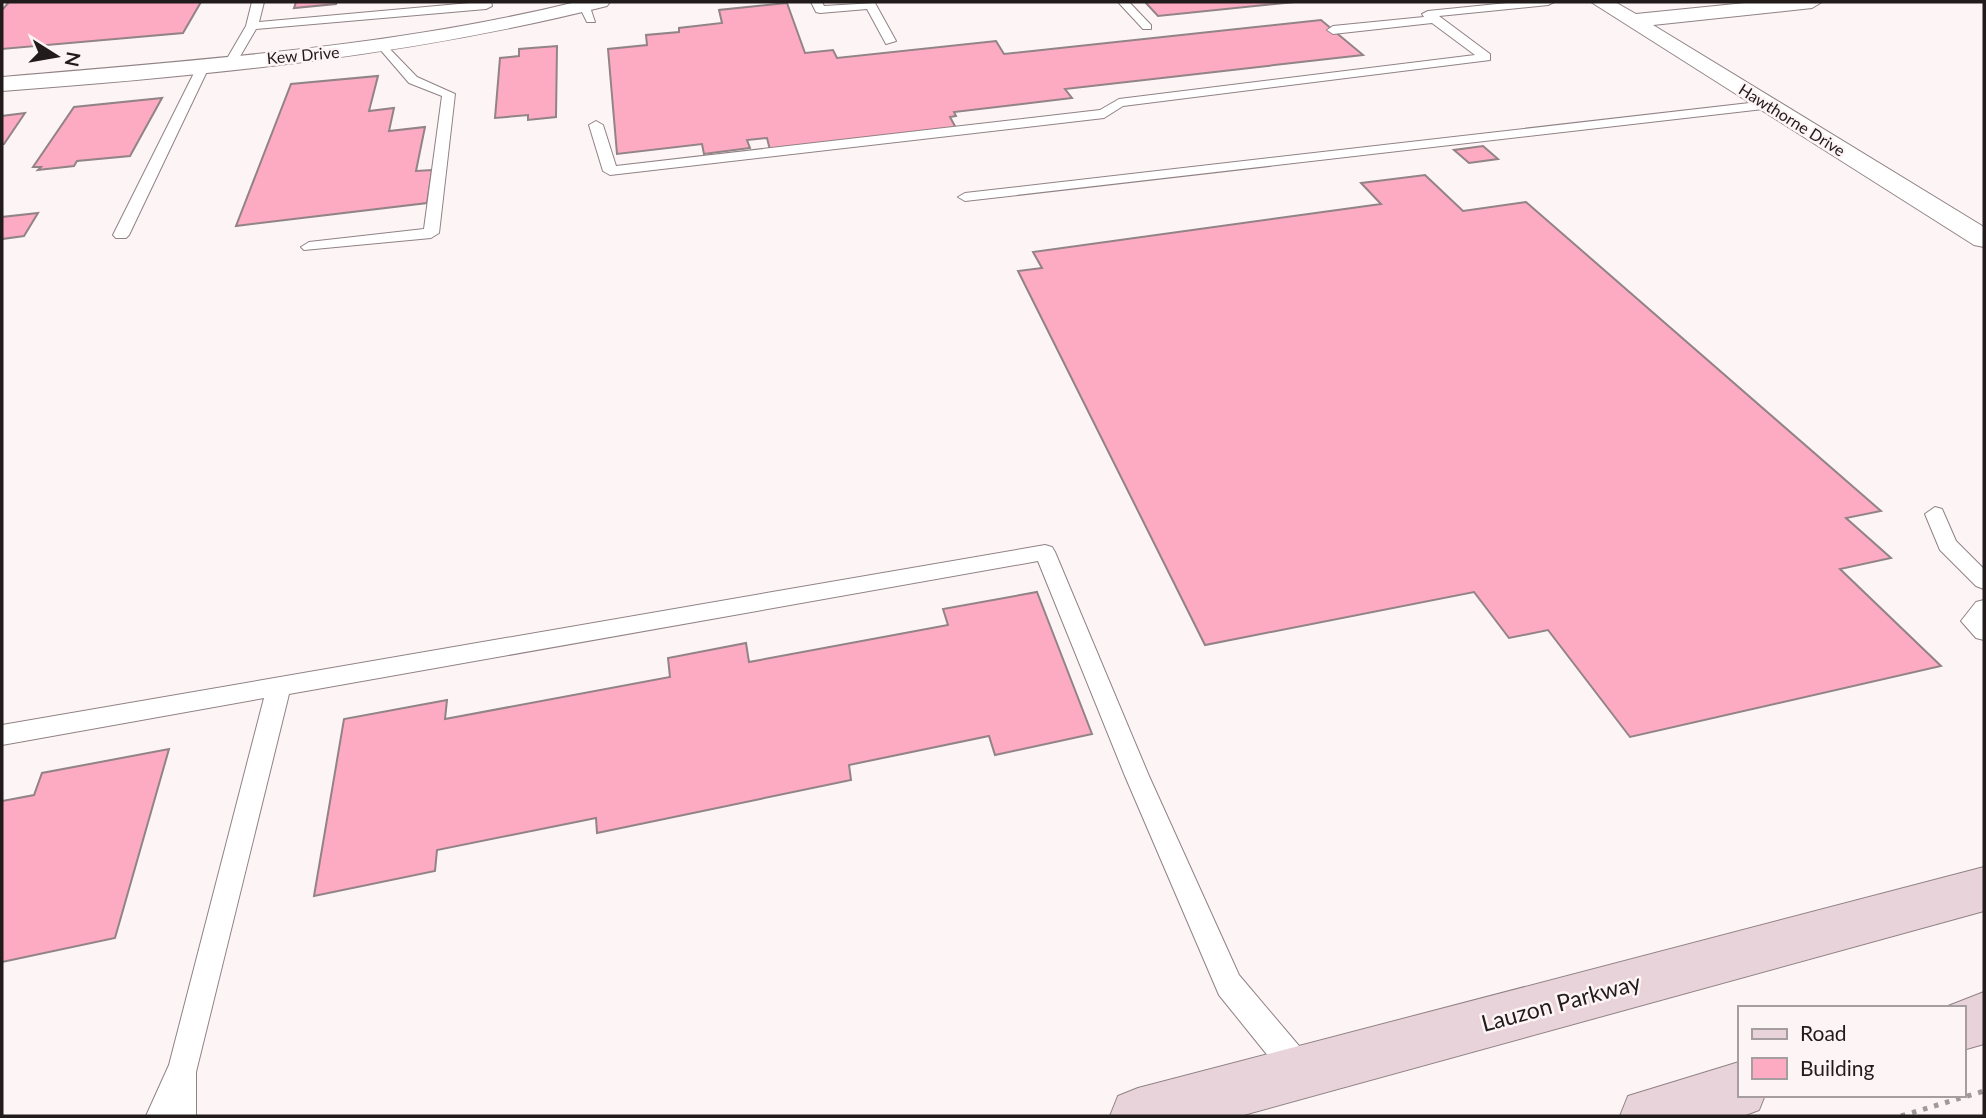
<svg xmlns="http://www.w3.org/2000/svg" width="1986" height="1118" viewBox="0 0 1986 1118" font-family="Lato,sans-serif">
	<rect width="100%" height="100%" fill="#fdf4f6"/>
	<g fill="#fcabc2" stroke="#918386" stroke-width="2">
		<path d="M 9,2 L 201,2 L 183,33 L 2,49 L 2,10 Z"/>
		<path d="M 296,2 L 337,2 L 336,4 L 294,8 Z"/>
		<path d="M 1145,2 L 1295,2 L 1158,16 Z"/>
		<path d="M 787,3 L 805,53 L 833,50 L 837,58 L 996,41 L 1004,54 L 1321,20 L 1363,55 L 1065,89 L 1072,98 L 954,112 L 956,116 L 950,117 L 956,128 L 770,150 L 767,138 L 747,140 L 750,148 L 704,154 L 702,144 L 617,154 L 608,49 L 647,45 L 646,35 L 679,32 L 679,28 L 722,23 L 719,10 Z"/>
		<path d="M 557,46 L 556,117 L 528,120 L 528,115 L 495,118 L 500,58 L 519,56 L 519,49 Z"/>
		<path d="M 378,76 L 369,111 L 394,108 L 389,131 L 425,127 L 416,171 L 432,170 L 427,203 L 236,226 L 291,84 Z"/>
		<path d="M 162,98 L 130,156 L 77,161 L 74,166 L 38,170 L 41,167 L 33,167 L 74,107 Z"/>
		<path d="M 25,113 L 4,144 L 2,144 L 2,116 Z"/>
		<path d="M 1483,146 L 1498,159 L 1469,163 L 1454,150 Z"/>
		<path d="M 1425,175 L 1463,211 L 1526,202 L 1881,511 L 1846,518 L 1891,558 L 1840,569 L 1941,666 L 1630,737 L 1548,630 L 1509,638 L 1474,592 L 1205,645 L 1018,271 L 1042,268 L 1033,252 L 1381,204 L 1361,183 Z"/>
		<path d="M 38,213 L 24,236 L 2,239 L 2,217 Z"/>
		<path d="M 1037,592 L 1092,734 L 995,755 L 989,736 L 849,765 L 851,780 L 597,833 L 596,818 L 437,850 L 435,871 L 314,896 L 344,719 L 447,700 L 445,719 L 670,677 L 668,658 L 746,643 L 749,662 L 948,625 L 943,609 Z"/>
		<path d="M 169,749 L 115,938 L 2,962 L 2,801 L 34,795 L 42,773 Z"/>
	</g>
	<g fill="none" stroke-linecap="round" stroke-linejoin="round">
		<g stroke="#908285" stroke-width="2">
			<g id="lane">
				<path d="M 252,2 L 264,2 L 259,22 L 481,2 L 491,2 L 492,6 L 486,9 L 256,29 L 235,65 L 227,65 L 225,62 L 246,26 Z"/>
				<path d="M 570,2 L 589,4 L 595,22 L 587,22 L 580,8 Z"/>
				<path d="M 811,2 L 822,2 L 824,6 L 875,3 L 896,41 L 886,44 L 867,9 L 820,13 L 816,12 Z"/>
				<path d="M 1118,2 L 1129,2 L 1151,25 L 1151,29 L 1143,29 Z"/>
				<path d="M 1517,2 L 1554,2 L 1548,5 L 1439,16 L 1490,54 L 1490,60 L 1123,106 L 1104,118 L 610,175 L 603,171 L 589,125 L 596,121 L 603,125 L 616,166 L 1100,110 L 1119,99 L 1475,55 L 1432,23 L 1333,34 L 1327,30 L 1333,26 L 1424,17 L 1422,14 L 1428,11 Z"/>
				<path d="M 384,43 L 417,77 L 455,94 L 439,233 L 431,238 L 304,250 L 301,247 L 309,242 L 424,229 L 442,96 L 409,83 L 378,47 Z"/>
				<path d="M 204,61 L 210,65 L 129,235 L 126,238 L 116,238 L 113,235 L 198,65 Z"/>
				<path d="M 1767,101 L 1774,105 L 1772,108 L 965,201 L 958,197 L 965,193 Z"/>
				<path d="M 1935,507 L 1942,509 L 1956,541 L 1984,569 L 1984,589 L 1976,586 L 1940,550 L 1925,514 Z"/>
				<path d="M 1045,545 L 1052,547 L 1055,552 L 1149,776 L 1239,975 L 1311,1060 L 1315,1071 L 1311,1082 L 1300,1086 L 1289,1082 L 1219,995 L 1125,776 L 1038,561 L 289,694 L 196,1072 L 196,1116 L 146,1116 L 169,1065 L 264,698 L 2,745 L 2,725 Z"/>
				<path d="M 1984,600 L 1984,640 L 1976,638 L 1961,621 L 1976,602 Z"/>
			</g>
		</g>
		<g stroke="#908285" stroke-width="2">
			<g id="street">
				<path d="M 576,2 L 610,2 L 607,6 C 409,56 206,76 2,91 L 2,77 C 194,60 388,48 576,2 Z"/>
				<path d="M 1591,2 L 1615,2 L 1636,14 L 1755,2 L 1822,2 L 1812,8 L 1653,25 L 1984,227 L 1984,247 L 1974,245 Z"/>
			</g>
		</g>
		<g stroke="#908285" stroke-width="2">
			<g id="secondary">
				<path d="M 1984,867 L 1984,911 L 1240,1116 L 1110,1116 L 1118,1096 L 1138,1088 Z"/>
				<path d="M 1984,992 L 1984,1044 L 1963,1050 L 1963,1008 L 1943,1008 Z"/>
				<path d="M 1739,1062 L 1739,1095 L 1765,1095 L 1759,1110 L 1743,1116 L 1620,1116 L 1628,1096 Z"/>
			</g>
		</g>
		<path stroke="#a0989a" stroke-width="5" stroke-dasharray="4.5 7" stroke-linecap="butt" d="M 1901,1116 L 1984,1091"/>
		<use href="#lane" fill="#fff" fill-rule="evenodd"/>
		<use href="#street" fill="#fff" fill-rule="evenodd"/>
		<use href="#secondary" fill="#e9d3da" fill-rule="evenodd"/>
	</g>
	<g text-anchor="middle" stroke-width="5" stroke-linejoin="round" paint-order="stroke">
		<g font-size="16" fill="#211b1c" stroke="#fdf4f6">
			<text transform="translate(303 55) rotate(-5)" y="6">Kew Drive</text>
			<text transform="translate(1792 120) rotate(32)" y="6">Hawthorne Drive</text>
		</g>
		<g font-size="23" fill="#211b1c" stroke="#fdf4f6">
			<text transform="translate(1561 1003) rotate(-15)" y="8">Lauzon Parkway</text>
		</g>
	</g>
	<rect width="1986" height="1118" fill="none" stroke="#211b1c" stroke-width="7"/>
	<rect x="1738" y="1006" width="228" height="91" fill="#fdf4f6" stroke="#a59d9f" stroke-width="2"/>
	<rect x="1752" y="1029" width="35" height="10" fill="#e9d3da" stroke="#a59d9f" stroke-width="2"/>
	<text x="1800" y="1041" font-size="21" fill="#211b1c">Road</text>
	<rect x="1752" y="1058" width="35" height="21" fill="#fcabc2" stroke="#a59d9f" stroke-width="2"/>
	<text x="1800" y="1076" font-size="21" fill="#211b1c">Building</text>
	<g transform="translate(56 56) rotate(101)" stroke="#fdf4f6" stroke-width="5" paint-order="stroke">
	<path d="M0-5L12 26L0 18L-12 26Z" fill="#211b1c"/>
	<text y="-10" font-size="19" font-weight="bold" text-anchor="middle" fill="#211b1c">N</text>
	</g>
</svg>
